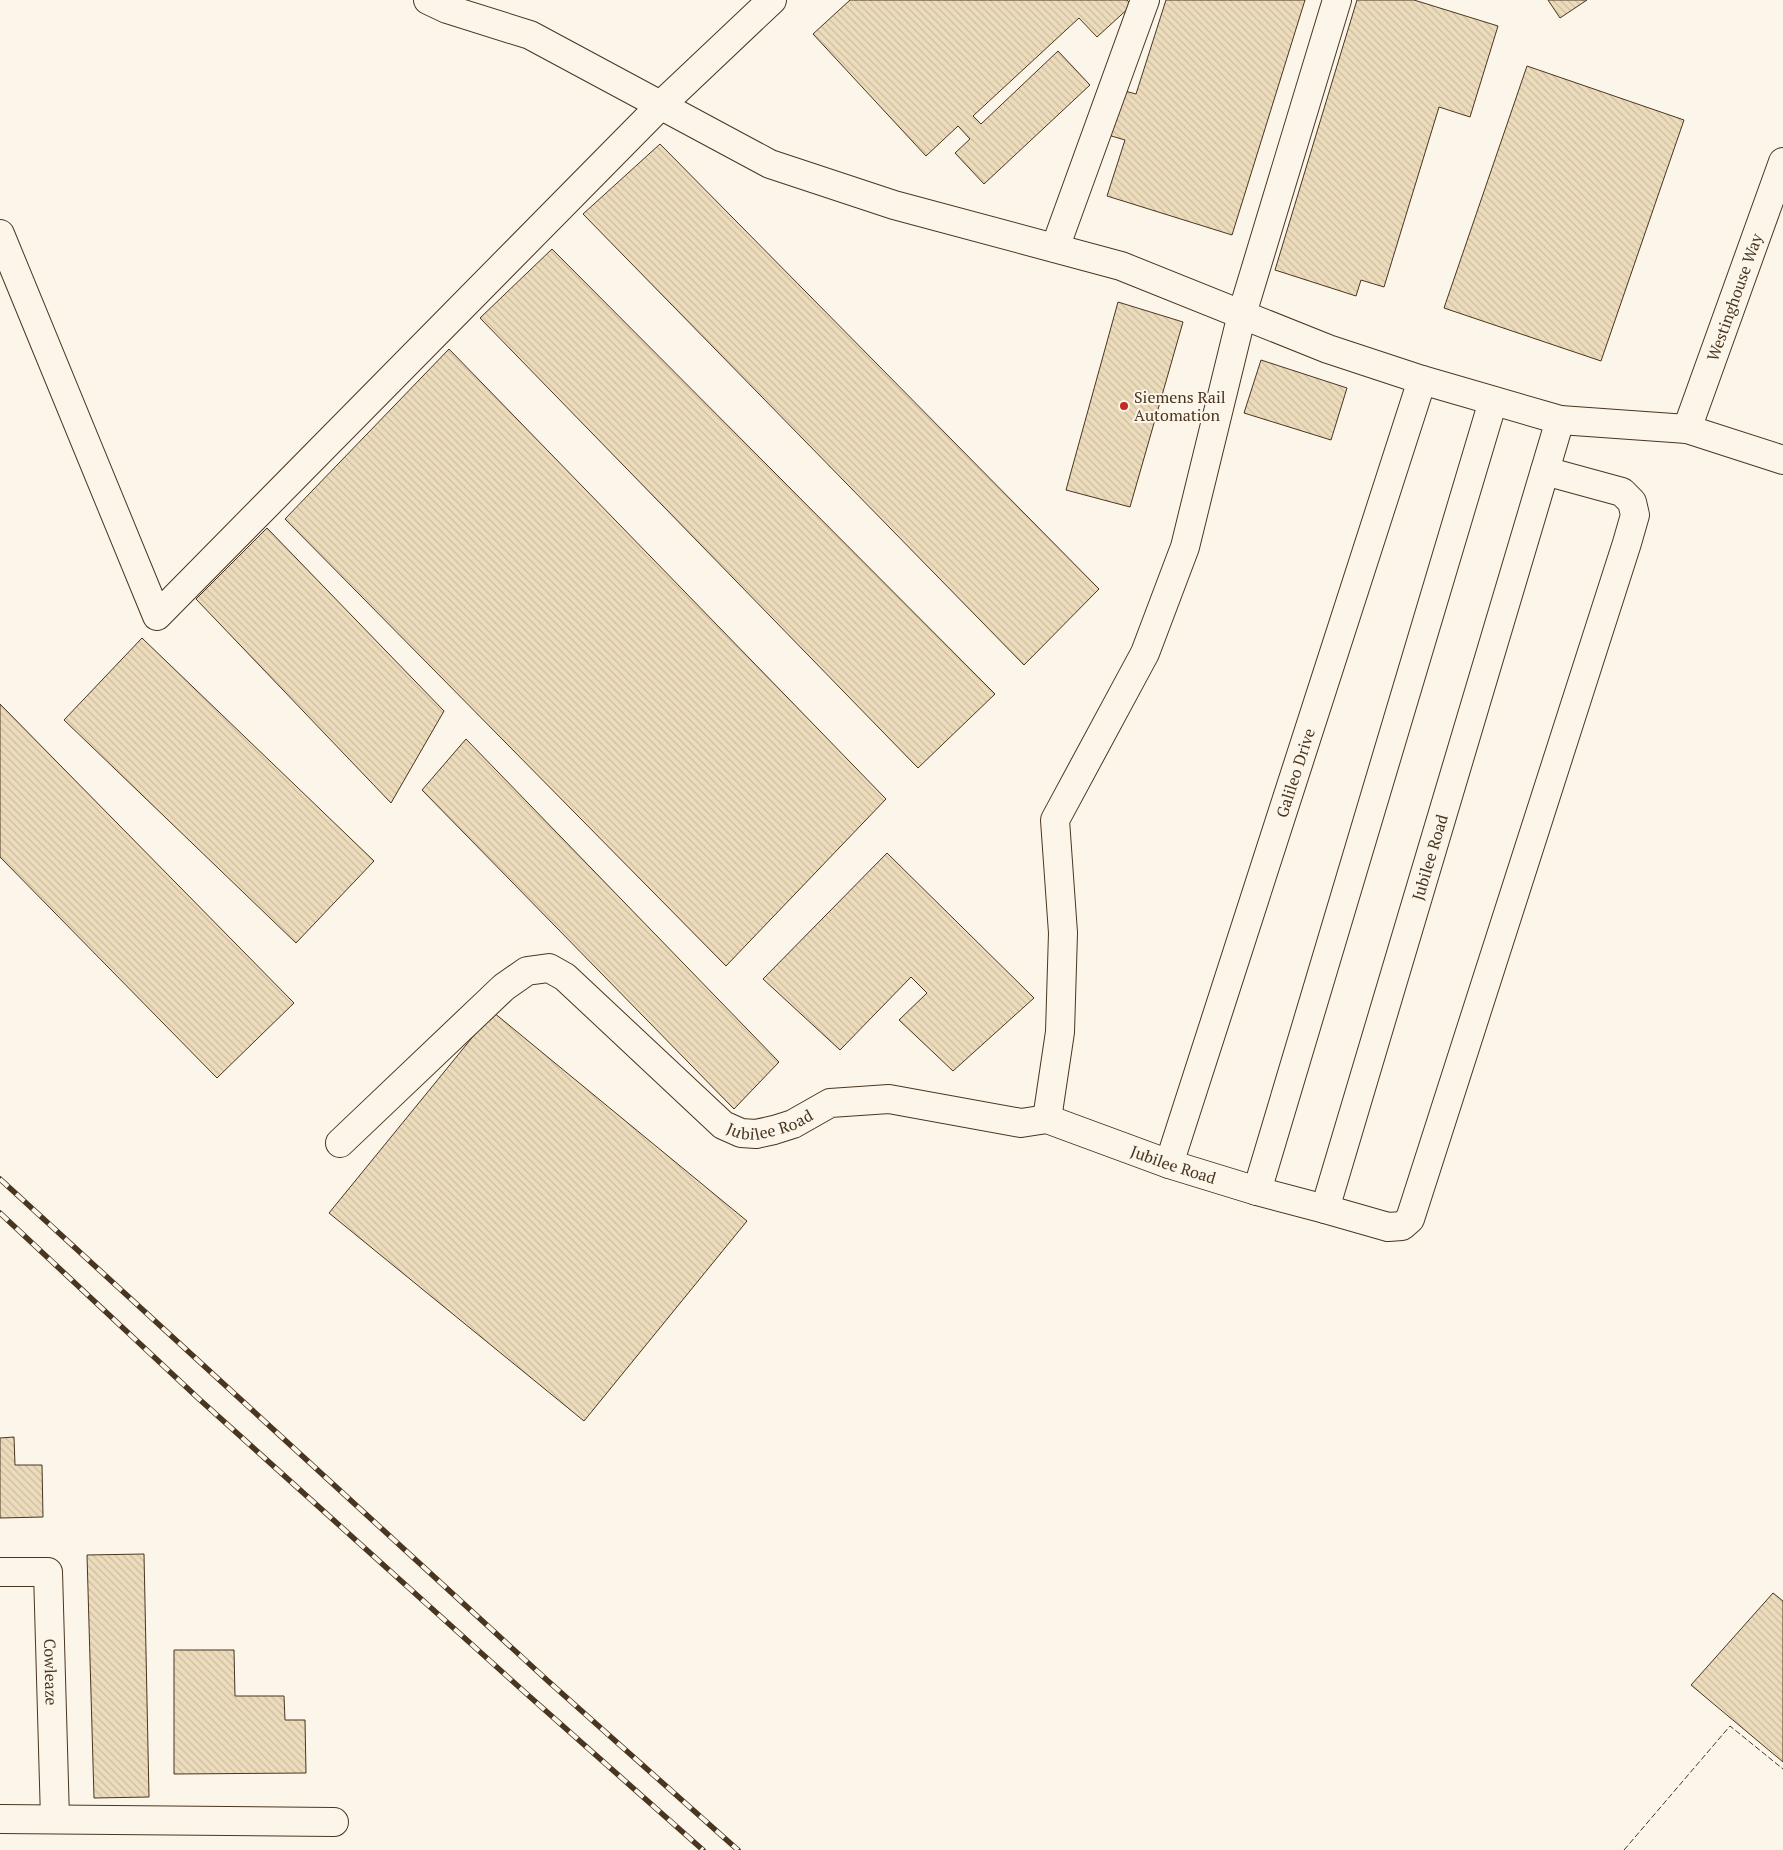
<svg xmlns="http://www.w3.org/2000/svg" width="1783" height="1850" viewBox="0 0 1783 1850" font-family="'PT Serif',serif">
	<defs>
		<pattern id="building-back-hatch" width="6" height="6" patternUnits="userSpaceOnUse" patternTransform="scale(1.25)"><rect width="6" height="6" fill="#ecdcbc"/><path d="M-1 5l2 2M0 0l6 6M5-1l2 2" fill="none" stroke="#ccbda1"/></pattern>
	</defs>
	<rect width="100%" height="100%" fill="#fbf6e9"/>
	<g fill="url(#building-back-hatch)" stroke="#4a3520">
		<path d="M 850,0 L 1127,0 L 1132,5 L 1097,37 L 1079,18 L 973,116 L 981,124 L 1058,51 L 1090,85 L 984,184 L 955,153 L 970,139 L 958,126 L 926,156 L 813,34 Z"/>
		<path d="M 1166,0 L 1305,0 L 1232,235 L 1107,196 L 1125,140 L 1108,135 L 1121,90 L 1136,94 Z"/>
		<path d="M 1357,0 L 1414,0 L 1498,26 L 1470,117 L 1439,107 L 1384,287 L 1361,280 L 1356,296 L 1275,270 Z"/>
		<path d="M 1548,0 L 1587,0 L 1560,18 Z"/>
		<path d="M 1527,66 L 1684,120 L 1601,361 L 1444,308 Z"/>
		<path d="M 660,144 L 1099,589 L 1024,665 L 583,214 Z"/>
		<path d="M 552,249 L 995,694 L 918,768 L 480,318 Z"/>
		<path d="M 1118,302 L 1183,322 L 1130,507 L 1066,490 Z"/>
		<path d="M 449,349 L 886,799 L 726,966 L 285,519 Z"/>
		<path d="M 1261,360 L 1347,388 L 1331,440 L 1244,413 Z"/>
		<path d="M 267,528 L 444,711 L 391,803 L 196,599 Z"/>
		<path d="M 142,638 L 374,861 L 296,943 L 64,720 Z"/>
		<path d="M 0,704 L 294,1003 L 217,1078 L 0,857 Z"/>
		<path d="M 466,739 L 779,1062 L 734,1109 L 422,790 Z"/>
		<path d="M 887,853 L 1034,998 L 953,1071 L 899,1020 L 927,993 L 911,977 L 840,1050 L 763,979 Z"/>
		<path d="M 493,1012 L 747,1221 L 584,1421 L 329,1213 Z"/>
		<path d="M 14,1437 L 15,1465 L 42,1465 L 43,1517 L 0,1518 L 0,1438 Z"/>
		<path d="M 144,1554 L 149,1797 L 94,1798 L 87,1555 Z"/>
		<path d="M 1773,1593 L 1783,1601 L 1783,1762 L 1691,1685 Z"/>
		<path d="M 174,1650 L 234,1650 L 235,1696 L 284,1696 L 285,1720 L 305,1720 L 306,1773 L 174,1774 Z"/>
	</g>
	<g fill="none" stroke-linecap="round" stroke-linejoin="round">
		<g stroke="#4a3520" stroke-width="30">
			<g id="minor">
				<path d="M 428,0 L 447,9 L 530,35 L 770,164 L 894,205 L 1121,266 L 1328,349 L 1422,380 L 1560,420 L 1687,429 L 1783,460"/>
				<path d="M 0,234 L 157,616 L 661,105 L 772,0"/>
				<path d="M 1055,248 L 1145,0"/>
				<path id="s1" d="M 1687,429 L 1783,162"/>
				<path d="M 1047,1119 L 1060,1032 L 1063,933 L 1055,820 L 1145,653 L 1185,547 L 1242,314 L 1337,0"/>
				<path id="s2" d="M 340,1143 L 504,987 L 527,971 L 549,968 L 565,977 L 723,1125 L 741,1133 L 756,1134 L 774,1130 L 793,1124 L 830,1103 L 889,1099 L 1021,1123 L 1047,1119 L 1169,1164 L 1257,1191 L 1325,1209 L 1560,420"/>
				<path id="s3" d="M 1169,1164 L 1422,380"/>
				<path d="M 1257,1191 L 1493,401"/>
				<path d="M 1325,1209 L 1388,1227 L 1402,1226 L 1410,1219 L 1627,543 L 1635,515 L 1632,502 L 1622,492 L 1545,471"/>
				<path id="s4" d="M 0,1572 L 48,1572 L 55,1819"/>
				<path d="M 0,1819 L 334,1822"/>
			</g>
		</g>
		<use href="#minor" stroke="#fbf6e9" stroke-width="28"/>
		<g stroke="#4a3520" stroke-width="5.5">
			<g id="rail">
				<path d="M 0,1179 L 548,1681 L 738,1850"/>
				<path d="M 0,1213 L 199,1399 L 529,1696 L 703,1850"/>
			</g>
		</g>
		<use href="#rail" stroke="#fbf6e9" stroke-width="4" stroke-dasharray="11" stroke-linecap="butt"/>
		<path stroke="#4a3520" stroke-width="1" stroke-dasharray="6 2.5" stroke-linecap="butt" d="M 1624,1850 L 1730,1726 L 1783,1769"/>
	</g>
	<circle fill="#c62828" stroke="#fbf6e9" stroke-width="2" cx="1124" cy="406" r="5"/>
	<g text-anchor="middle" stroke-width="4" stroke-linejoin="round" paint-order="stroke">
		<g font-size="16" fill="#4a3520" stroke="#fbf6e9">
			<text dy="6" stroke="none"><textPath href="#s1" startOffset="140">Westinghouse Way</textPath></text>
			<text dy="6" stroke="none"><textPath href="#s3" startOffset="411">Galileo Drive</textPath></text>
			<text dy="6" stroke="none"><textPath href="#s2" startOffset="1506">Jubilee Road</textPath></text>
			<text dy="6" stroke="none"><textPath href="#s2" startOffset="561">Jubilee Road</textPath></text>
			<text dy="6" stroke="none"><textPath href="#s2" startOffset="981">Jubilee Road</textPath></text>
			<text dy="6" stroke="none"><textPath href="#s4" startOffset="148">Cowleaze</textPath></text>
		</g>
		<g font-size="16" fill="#4a3520" stroke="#fbf6e9" text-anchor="start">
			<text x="1134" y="403">Siemens Rail<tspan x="1134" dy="18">Automation</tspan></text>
		</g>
	</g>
</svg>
